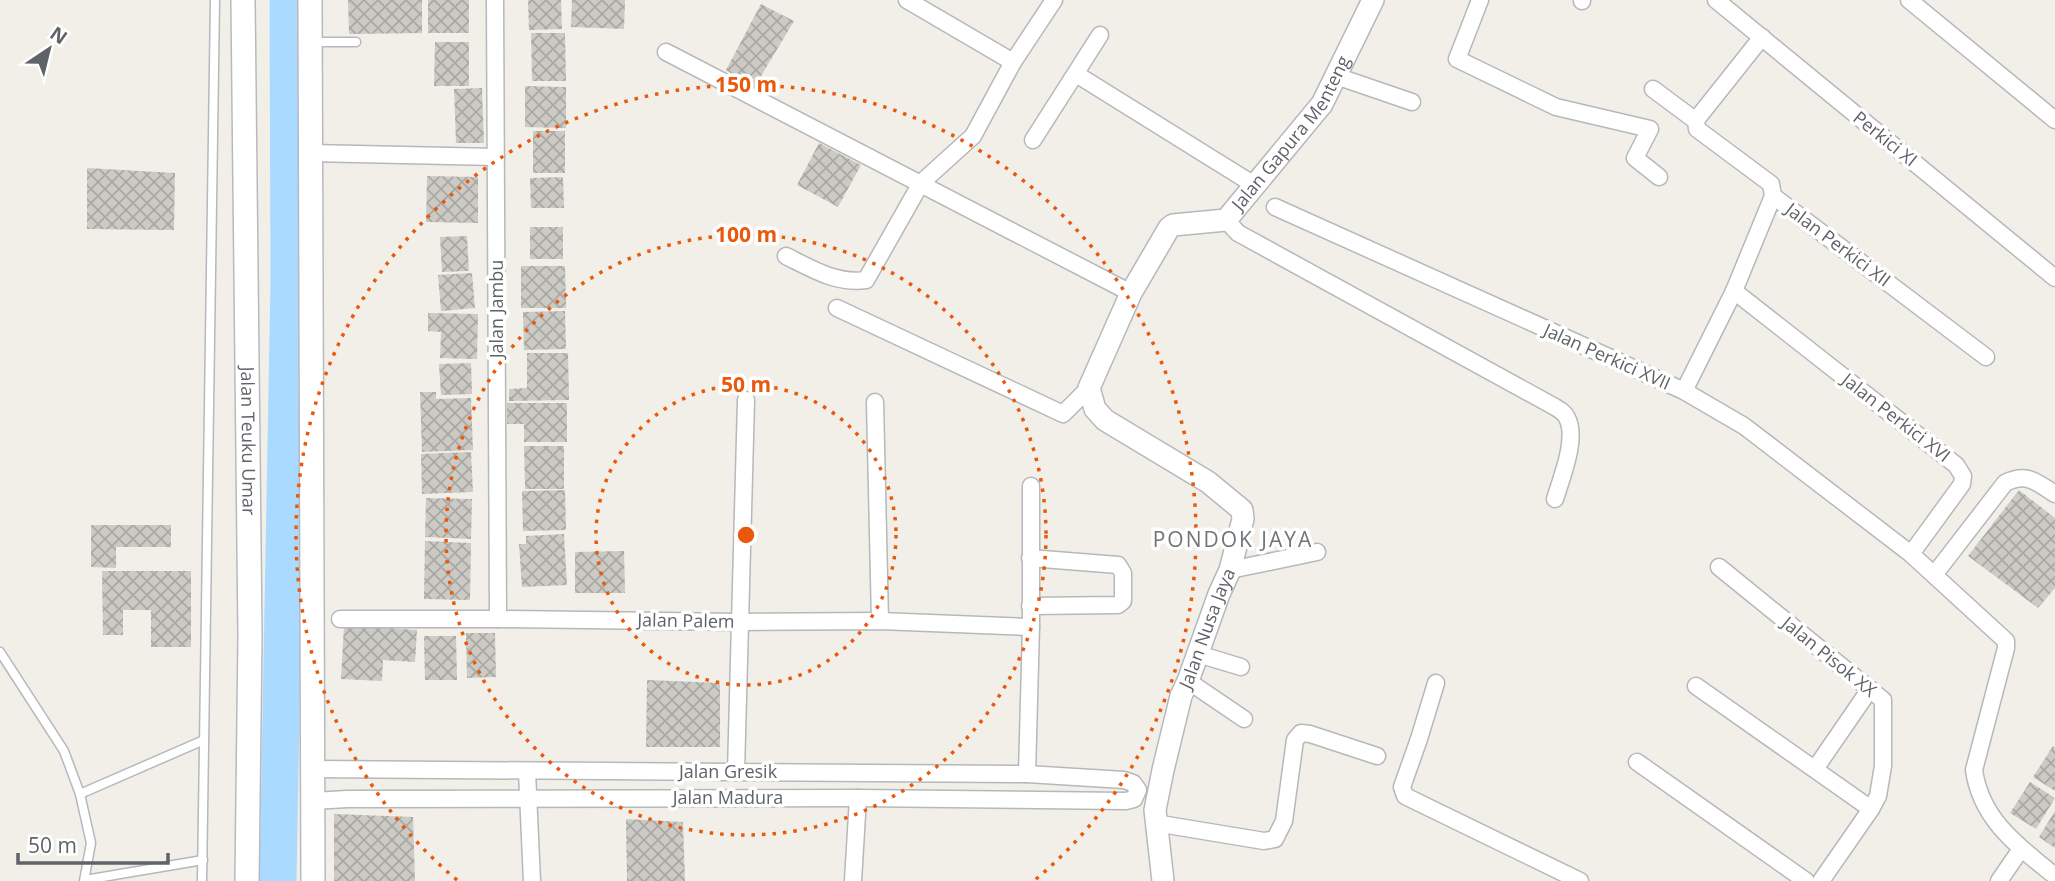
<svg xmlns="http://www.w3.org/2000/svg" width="2055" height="881" viewBox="0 0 2055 881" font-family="'Open Sans',sans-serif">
	<defs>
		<pattern id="building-cross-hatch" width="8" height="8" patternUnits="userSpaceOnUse" patternTransform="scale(1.75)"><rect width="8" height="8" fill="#cccac5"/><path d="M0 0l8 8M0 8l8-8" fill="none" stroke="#a9a8a4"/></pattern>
	</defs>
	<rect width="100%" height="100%" fill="#f1efe8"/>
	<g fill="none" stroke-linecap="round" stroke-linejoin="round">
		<path stroke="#aadaff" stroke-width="37" d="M 278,881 L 289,281 L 288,0"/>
	</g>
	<g fill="url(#building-cross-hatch)">
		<path d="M 348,0 L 422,0 L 422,33 L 349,34 Z"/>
		<rect x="428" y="0" width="41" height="33"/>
		<path d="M 528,0 L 561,0 L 562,29 L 529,30 Z"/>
		<path d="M 572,0 L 625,0 L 624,29 L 571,27 Z"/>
		<path d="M 761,4 L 794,21 L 754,88 L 726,70 Z"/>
		<path d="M 531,33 L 565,33 L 566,81 L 532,81 Z"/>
		<path d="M 435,42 L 469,42 L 469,86 L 434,86 Z"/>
		<path d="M 525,86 L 566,87 L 566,128 L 525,127 Z"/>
		<path d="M 482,88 L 484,143 L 456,143 L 454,89 Z"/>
		<rect x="533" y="131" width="32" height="42"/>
		<path d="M 819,143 L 861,165 L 838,207 L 797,185 Z"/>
		<path d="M 87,168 L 175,173 L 174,230 L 87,229 Z"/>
		<path d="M 427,176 L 478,177 L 478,223 L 426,222 Z"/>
		<path d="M 563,177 L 564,208 L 531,208 L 530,178 Z"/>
		<rect x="530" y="227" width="33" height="32"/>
		<path d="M 467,236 L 469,271 L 442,272 L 440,237 Z"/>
		<path d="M 521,266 L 565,266 L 566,308 L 521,308 Z"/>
		<path d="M 472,273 L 475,308 L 441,311 L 438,275 Z"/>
		<path d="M 565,311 L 566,349 L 524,350 L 523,312 Z"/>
		<path d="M 428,313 L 478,314 L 477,359 L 440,358 L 441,332 L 428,331 Z"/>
		<path d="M 527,353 L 568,353 L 569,400 L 509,401 L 509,389 L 527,388 Z"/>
		<path d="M 471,363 L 472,394 L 441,395 L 439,364 Z"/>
		<path d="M 420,392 L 436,392 L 436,399 L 471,398 L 473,450 L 422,452 Z"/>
		<path d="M 507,403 L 567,403 L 567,442 L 524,442 L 524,424 L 507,424 Z"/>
		<path d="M 524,446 L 564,446 L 564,489 L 525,489 Z"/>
		<path d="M 471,452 L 473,492 L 422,494 L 421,454 Z"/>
		<path d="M 565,490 L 566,530 L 523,531 L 522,491 Z"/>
		<path d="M 2019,490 L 2055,518 L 2055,588 L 2038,608 L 1968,556 Z"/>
		<path d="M 426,498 L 472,499 L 471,539 L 425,537 Z"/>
		<path d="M 91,525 L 171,525 L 171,547 L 116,547 L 116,568 L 91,567 Z"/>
		<path d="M 564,534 L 567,585 L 522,587 L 519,544 L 526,544 L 526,536 Z"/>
		<path d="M 425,541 L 471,543 L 470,600 L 424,599 Z"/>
		<path d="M 624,551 L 625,593 L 575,593 L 575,552 Z"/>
		<path d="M 102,571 L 191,571 L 191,647 L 151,647 L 151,610 L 123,610 L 123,635 L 103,635 Z"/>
		<path d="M 344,625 L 417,630 L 415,662 L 383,660 L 382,681 L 341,679 Z"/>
		<path d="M 466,633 L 495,633 L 496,677 L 467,678 Z"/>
		<path d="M 424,636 L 456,636 L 457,680 L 425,680 Z"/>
		<path d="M 647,680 L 720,683 L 720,747 L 646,747 Z"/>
		<path d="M 2053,746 L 2055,748 L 2055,791 L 2033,777 Z"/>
		<path d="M 2030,782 L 2055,798 L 2036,829 L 2010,813 Z"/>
		<path d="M 2055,811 L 2055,848 L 2039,837 Z"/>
		<path d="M 334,814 L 413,817 L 415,881 L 334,881 Z"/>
		<path d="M 626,819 L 683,822 L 685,881 L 627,881 Z"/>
	</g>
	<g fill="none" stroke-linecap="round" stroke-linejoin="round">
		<g stroke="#b5b8bc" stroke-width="11">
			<g id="service">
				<path d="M 313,42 L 356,42"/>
				<path d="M 0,652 L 64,751 L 80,794 L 91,843 L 84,881"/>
				<path d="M 80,794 L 204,740"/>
				<path d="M 85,880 L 203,860"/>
				<path d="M 202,881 L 215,0"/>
			</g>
		</g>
		<g stroke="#b5b8bc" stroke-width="19">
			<g id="minor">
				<path d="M 495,0 L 498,619"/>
				<path d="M 1480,0 L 1457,59 L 1556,107 L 1650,129 L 1635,158 L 1659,177"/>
				<path d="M 1716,0 L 2055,278"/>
				<path d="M 1909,0 L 2055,120"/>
				<path d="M 1582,1 L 1582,0"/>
				<path d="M 1762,37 L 1696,120 L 1697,129 L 1771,184 L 1773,196 L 1986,357"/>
				<path d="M 666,52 L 1131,293"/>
				<path d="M 1013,62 L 1054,0"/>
				<path d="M 1076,74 L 1256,186"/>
				<path d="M 1336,76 L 1412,102"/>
				<path d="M 1653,89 L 1696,121"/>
				<path d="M 1033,140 L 1100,35"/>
				<path d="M 310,153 L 496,157"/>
				<path d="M 1275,207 L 1684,391 L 1744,426 L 1911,554 L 2006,641 L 2006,648 L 1974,770 C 1981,820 2018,846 2055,876"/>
				<path d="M 1226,220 L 1238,233 L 1555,407 C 1560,410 1565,413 1567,418 C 1578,438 1561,479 1555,499"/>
				<path d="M 786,256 C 812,269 836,284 866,280 L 921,183 L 973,136 L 1013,62 L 907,0"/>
				<path d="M 1734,291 L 1956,465 L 1963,476 L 1962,484 L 1911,554"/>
				<path d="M 837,308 L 1063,414 L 1089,388"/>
				<path d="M 1684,391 L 1734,291 L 1773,196"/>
				<path d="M 875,402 L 880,621"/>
				<path d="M 1719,567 L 1883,700 L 1883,766 L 1878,796 L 1871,809 L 1821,881"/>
				<path d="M 1230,570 L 1317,552"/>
				<path d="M 1934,575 L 2005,483 C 2027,472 2036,482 2055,494"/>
				<path d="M 1030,606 L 1118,605 L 1123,601 L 1123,573 L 1118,565 L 1030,558"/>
				<path d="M 340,619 L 498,619 L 739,622 L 880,621 L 1031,627"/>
				<path d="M 1198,654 L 1241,667"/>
				<path d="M 1188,681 L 1244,719"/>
				<path d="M 1436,683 L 1419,739 L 1402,787 L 1405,796 L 1580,881"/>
				<path d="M 1696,686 L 1871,809"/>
				<path d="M 1637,762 L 1806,881"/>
				<path d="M 313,769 L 1027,774 L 1124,780 L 1133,783 L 1138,790 L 1134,799 L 1126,801 L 858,798 L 347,799 L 313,801"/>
				<path d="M 1815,769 L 1870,689"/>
				<path d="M 527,771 L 532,881"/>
				<path d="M 736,772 L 746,400"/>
				<path d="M 1027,774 L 1031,627 L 1031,486"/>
				<path d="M 1155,823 L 1264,841 L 1275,839 L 1284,821 L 1295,740 L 1301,733 L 1310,734 L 1377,756"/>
				<path d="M 853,881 L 858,798"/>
				<path d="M 1999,881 L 2021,849"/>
			</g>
		</g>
		<g stroke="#b5b8bc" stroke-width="24">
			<g id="tertiary">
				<path id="s1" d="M 1163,881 L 1155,810 L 1163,770 L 1181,696 L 1188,681 L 1219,594 L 1230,570 L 1243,519 L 1242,510 L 1208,482 L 1105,420 L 1095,409 L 1089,388 L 1131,293 L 1169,228 L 1173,225 L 1226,220 L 1322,104 L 1373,0"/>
			</g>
		</g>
		<g stroke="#b6babf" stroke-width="26">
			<g id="secondary">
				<path id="s2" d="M 243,0 L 250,636 L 247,881"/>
				<path d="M 310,0 L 313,881"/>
			</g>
		</g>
		<use href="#service" stroke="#fff" stroke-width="8"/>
		<use href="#minor" stroke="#fff" stroke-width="16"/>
		<use href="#tertiary" stroke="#fff" stroke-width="21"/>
		<use href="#secondary" stroke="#fff" stroke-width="23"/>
	</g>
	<g fill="none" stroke="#e8590c" stroke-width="3.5" stroke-dasharray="3.5 7">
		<circle cx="746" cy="535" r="150"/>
		<circle cx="746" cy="535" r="300"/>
		<path d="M457 880A450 450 0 1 1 1035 880"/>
	</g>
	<g text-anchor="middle" stroke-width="7" stroke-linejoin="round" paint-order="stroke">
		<g font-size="18" fill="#5f6368" stroke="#fff">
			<text dy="6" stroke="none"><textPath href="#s1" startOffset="933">Jalan Gapura Menteng</textPath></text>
			<text transform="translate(1885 139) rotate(39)" y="6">Perkici XI</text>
			<text transform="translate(1838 245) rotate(37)" y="6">Jalan Perkici XII</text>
			<text transform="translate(497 309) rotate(-90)" y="6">Jalan Jambu</text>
			<text transform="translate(1607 357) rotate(24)" y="6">Jalan Perkici XVII</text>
			<text transform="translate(1896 418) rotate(38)" y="6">Jalan Perkici XVI</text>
			<text dy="6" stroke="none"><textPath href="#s2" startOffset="441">Jalan Teuku Umar</textPath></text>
			<text transform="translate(686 621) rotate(1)" y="6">Jalan Palem</text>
			<text dy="6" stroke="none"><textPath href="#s1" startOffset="261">Jalan Nusa Jaya</textPath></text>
			<text transform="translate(1829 657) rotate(39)" y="6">Jalan Pisok XX</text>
			<text x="728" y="778">Jalan Gresik</text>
			<text x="728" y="804">Jalan Madura</text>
		</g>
		<g font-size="21" letter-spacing="2" fill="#70757a" stroke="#fff">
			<text x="1233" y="547">PONDOK JAYA</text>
		</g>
	</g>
	<circle cx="746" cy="535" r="10" fill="#e8590c" stroke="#fff" stroke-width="3.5"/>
	<g font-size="21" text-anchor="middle" font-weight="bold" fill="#e8590c" stroke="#fff" stroke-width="7" stroke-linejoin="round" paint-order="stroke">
		<text x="746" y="92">150 m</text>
		<text x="746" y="242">100 m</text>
		<text x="746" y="392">50 m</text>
	</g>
	<g transform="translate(49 49) rotate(35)" stroke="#ffffff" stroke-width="5" paint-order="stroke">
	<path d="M0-5L12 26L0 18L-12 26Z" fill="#5f6368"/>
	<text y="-10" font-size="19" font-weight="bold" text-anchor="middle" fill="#5f6368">N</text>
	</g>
	<path d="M18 853v10h150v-10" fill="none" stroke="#5f6368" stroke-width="3.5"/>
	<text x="28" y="853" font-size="21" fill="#5f6368" stroke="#ffffff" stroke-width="5" paint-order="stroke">50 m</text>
</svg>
